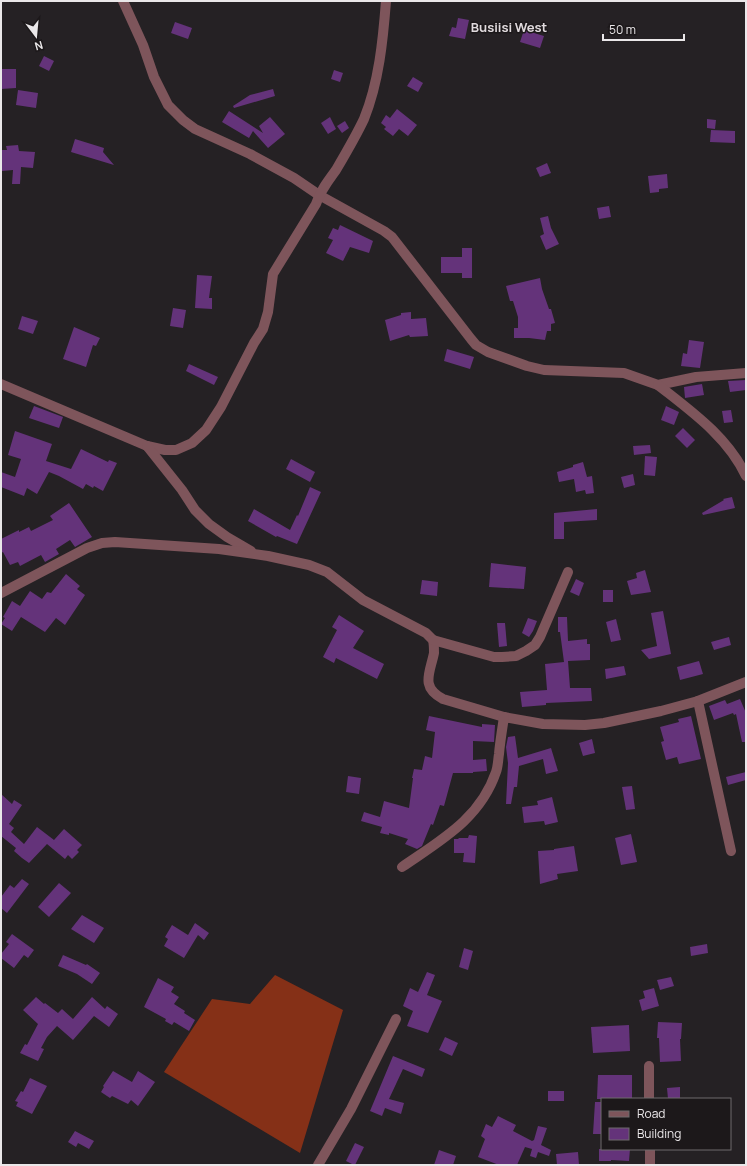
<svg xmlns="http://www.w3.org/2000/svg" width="747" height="1166" viewBox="0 0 747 1166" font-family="Manrope,sans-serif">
	<rect width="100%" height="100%" fill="#252124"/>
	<path fill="#853017" d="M 275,975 L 343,1010 L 300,1153 L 164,1072 L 212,999 L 250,1004 Z"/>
	<g fill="#64337a">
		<path d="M 458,18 L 469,20 L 465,39 L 449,36 L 452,27 L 456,28 Z"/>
		<path d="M 175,22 L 192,28 L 188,39 L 171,33 Z"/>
		<path d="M 524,30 L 544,36 L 540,48 L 520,42 Z"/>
		<path d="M 44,56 L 54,61 L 49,71 L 39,66 Z"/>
		<path d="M 1,69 L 16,69 L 16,88 L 1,89 Z"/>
		<path d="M 334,70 L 343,73 L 340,82 L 331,79 Z"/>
		<path d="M 413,77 L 423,83 L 418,92 L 407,86 Z"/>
		<path d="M 273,89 L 275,96 L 234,108 L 233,106 L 250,95 Z"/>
		<path d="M 18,90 L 38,93 L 36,108 L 16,105 Z"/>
		<path d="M 397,109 L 417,125 L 408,136 L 399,129 L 393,136 L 384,129 L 386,127 L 381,123 L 386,115 L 390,118 Z"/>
		<path d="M 229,111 L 263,133 L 259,126 L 270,117 L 285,134 L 268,148 L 253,131 L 249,138 L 222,122 Z"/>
		<path d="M 330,117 L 336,129 L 328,134 L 321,123 Z"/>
		<path d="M 707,119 L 716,120 L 715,129 L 707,128 Z"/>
		<path d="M 345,121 L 349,128 L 342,133 L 337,126 Z"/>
		<path d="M 711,130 L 735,131 L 735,143 L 710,142 Z"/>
		<path d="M 75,139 L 104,148 L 103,152 L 114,165 L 71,152 Z"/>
		<path d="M 18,145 L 19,151 L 35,152 L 33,168 L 21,167 L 20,184 L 12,184 L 13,170 L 2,171 L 1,155 L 1,150 L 7,150 L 6,146 Z"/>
		<path d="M 547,163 L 551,173 L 540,177 L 536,168 Z"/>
		<path d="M 667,174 L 668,188 L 659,189 L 659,192 L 650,193 L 648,176 Z"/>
		<path d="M 609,206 L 611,217 L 599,219 L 597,208 Z"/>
		<path d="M 548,216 L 551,228 L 559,244 L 546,250 L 540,236 L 544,234 L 540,218 Z"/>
		<path d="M 340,225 L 373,241 L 369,253 L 350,247 L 343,261 L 326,253 L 333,240 L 328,238 L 333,228 L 338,230 Z"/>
		<path d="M 462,248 L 472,248 L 472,278 L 462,278 L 462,273 L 441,273 L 441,257 L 462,257 Z"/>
		<path d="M 197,275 L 212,276 L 209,298 L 212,298 L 212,309 L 195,308 Z"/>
		<path d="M 540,278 L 542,289 L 549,309 L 551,309 L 555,323 L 551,324 L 551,331 L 547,331 L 545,340 L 529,338 L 514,338 L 514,328 L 518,328 L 518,317 L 513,301 L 510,301 L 506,286 Z"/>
		<path d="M 173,308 L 186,310 L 183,328 L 170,326 Z"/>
		<path d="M 411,312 L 411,319 L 426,318 L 428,336 L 410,337 L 409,335 L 390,341 L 385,320 L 401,315 L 401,313 Z"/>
		<path d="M 22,316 L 38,321 L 33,334 L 18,329 Z"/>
		<path d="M 74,327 L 100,338 L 96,346 L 93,345 L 86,367 L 63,359 Z"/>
		<path d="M 689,340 L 704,342 L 700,368 L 681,366 L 683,353 L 687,354 Z"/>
		<path d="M 447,349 L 474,357 L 470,369 L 444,361 Z"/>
		<path d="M 189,364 L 218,377 L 214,385 L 186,371 Z"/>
		<path d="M 746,380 L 746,390 L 730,392 L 728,381 Z"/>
		<path d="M 702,384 L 704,395 L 685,398 L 684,387 Z"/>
		<path d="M 34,406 L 63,417 L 59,428 L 29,418 Z"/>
		<path d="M 666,406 L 679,412 L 674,425 L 661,420 Z"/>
		<path d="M 731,410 L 733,422 L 724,423 L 722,411 Z"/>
		<path d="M 683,428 L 695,440 L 687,448 L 675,436 Z"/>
		<path d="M 15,431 L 52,444 L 46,461 L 71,469 L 81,449 L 108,462 L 109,460 L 117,463 L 103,491 L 94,486 L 93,488 L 86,484 L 83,489 L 59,476 L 49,472 L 37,494 L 27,488 L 24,496 L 1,487 L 1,472 L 15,477 L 21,459 L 8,455 Z"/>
		<path d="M 650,445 L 651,453 L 634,455 L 633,446 Z"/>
		<path d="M 645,456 L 657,457 L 655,476 L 644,475 Z"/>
		<path d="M 291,459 L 315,472 L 310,482 L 286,469 Z"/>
		<path d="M 583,462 L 587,477 L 592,476 L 594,493 L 586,494 L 585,490 L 576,492 L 574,479 L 559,482 L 557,472 L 573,467 L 573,465 Z"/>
		<path d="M 633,474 L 635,485 L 624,488 L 621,477 Z"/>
		<path d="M 310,487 L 321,492 L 297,544 L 277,536 L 276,537 L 248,521 L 254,509 L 290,530 L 297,515 L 298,516 Z"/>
		<path d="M 732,497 L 735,508 L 703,515 L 702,513 L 724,500 L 723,499 Z"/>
		<path d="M 69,503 L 92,537 L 75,547 L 70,540 L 56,549 L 59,554 L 45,562 L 41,555 L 20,566 L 18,562 L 10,565 L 3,552 L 1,553 L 1,539 L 19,530 L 19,532 L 29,527 L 31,531 L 53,520 L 50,516 Z"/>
		<path d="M 597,509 L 597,520 L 564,522 L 564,539 L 554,539 L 554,513 Z"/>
		<path d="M 491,563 L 526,567 L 524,589 L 489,587 Z"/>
		<path d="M 645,570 L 651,592 L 631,595 L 627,581 L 637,578 L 636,573 Z"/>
		<path d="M 66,574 L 80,586 L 77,589 L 85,595 L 65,625 L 56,618 L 45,632 L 21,617 L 12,631 L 1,624 L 5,618 L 3,617 L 12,601 L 20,606 L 30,591 L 42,599 L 47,592 L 51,593 Z"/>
		<path d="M 576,579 L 584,583 L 579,596 L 570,592 Z"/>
		<path d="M 422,580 L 438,582 L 437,596 L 420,594 Z"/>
		<rect x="603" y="590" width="10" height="12"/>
		<path d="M 663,611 L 671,654 L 649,659 L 641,650 L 657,646 L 651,613 Z"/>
		<path d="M 339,615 L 364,631 L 353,648 L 384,664 L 377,679 L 336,658 L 334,663 L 323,657 L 337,630 L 332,627 Z"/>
		<path d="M 558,617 L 567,617 L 568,641 L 587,639 L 587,644 L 590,644 L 590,660 L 568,661 L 570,688 L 591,688 L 592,701 L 546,703 L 546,705 L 522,707 L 520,692 L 547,690 L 545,664 L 564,662 L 560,632 L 558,632 Z"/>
		<path d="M 528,618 L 537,621 L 533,631 L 529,637 L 522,633 Z"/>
		<path d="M 616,619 L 621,640 L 611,642 L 606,622 Z"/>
		<path d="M 497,623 L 505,623 L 507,646 L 499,647 Z"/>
		<path d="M 729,637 L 731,645 L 714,650 L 711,642 Z"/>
		<path d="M 699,661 L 703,674 L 680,680 L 677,667 Z"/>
		<path d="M 624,666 L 626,675 L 606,679 L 605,669 Z"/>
		<path d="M 740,699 L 746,713 L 746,742 L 742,742 L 736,714 L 734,715 L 733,713 L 714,720 L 709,706 L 725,700 L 727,704 Z"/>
		<path d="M 429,716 L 482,727 L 482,724 L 495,725 L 494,742 L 473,741 L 473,760 L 486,759 L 487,771 L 473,772 L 473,773 L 453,773 L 444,806 L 440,805 L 433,825 L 431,824 L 422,846 L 417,849 L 405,844 L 408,839 L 389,833 L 389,835 L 380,833 L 382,827 L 361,821 L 364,812 L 380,817 L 384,801 L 409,808 L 413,778 L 412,778 L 414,769 L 422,770 L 425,756 L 432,758 L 435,732 L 426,730 Z"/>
		<path d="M 691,716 L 701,759 L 679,764 L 677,757 L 666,760 L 661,742 L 664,741 L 660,727 L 679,722 L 678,719 Z"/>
		<path d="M 515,736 L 518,758 L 551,748 L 558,771 L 546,774 L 543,759 L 519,766 L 517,787 L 514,787 L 511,804 L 506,804 L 508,763 L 506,747 L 508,737 Z"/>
		<path d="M 592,739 L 595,753 L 583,756 L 579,743 Z"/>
		<path d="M 746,772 L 746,780 L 728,785 L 726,777 Z"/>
		<path d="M 348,776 L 361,778 L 359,794 L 346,792 Z"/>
		<path d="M 632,786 L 635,809 L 626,810 L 622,787 Z"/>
		<path d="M 1,794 L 12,804 L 14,800 L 22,805 L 9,824 L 14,828 L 11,832 L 24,844 L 37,827 L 54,840 L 64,829 L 82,845 L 77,850 L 79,852 L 72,859 L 68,855 L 65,859 L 47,844 L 29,863 L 22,858 L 14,851 L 16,848 L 1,836 Z"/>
		<path d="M 552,797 L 558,822 L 545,825 L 544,821 L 524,823 L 522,807 L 538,805 L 537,801 Z"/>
		<path d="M 631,834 L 637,862 L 621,865 L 615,838 Z"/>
		<path d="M 469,835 L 477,836 L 475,863 L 463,862 L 464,853 L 454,853 L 454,839 L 458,839 L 459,838 L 468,838 Z"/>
		<path d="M 574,846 L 578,871 L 557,874 L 558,879 L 540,884 L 538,851 L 554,850 L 554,849 Z"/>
		<path d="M 22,879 L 29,884 L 7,913 L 1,908 L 1,897 L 10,885 L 14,888 Z"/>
		<path d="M 59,883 L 71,893 L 49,917 L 38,907 Z"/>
		<path d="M 82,915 L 104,928 L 94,943 L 71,929 Z"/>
		<path d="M 195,923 L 209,933 L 204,940 L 198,935 L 184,958 L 164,946 L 168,939 L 165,937 L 172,925 L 188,935 Z"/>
		<path d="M 12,934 L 34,950 L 28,958 L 24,955 L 14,968 L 1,958 L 1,954 L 9,944 L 6,942 Z"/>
		<path d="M 707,944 L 708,953 L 691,956 L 690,947 Z"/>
		<path d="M 464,948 L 473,951 L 468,970 L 459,967 Z"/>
		<path d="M 63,955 L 86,965 L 87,964 L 100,973 L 92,984 L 77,974 L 58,966 Z"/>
		<path d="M 427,972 L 435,975 L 427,995 L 442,1001 L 428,1033 L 407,1026 L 413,1011 L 403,1006 L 410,988 L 418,992 Z"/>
		<path d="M 671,977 L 674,986 L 660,990 L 657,980 Z"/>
		<path d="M 158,978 L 174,987 L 171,992 L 179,997 L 174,1004 L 185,1011 L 184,1013 L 195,1020 L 189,1031 L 174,1022 L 172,1025 L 165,1021 L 166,1019 L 144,1007 Z"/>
		<path d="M 654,988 L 659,1006 L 642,1011 L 639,1000 L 645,998 L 643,991 Z"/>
		<path d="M 36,997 L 44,1004 L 45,1003 L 58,1013 L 62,1009 L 73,1019 L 92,997 L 105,1009 L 107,1006 L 118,1014 L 109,1027 L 94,1016 L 73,1040 L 57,1026 L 47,1037 L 41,1048 L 44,1049 L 38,1061 L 20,1053 L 25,1044 L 27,1045 L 38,1024 L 23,1010 Z"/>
		<path d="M 658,1022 L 682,1023 L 681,1039 L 680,1039 L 681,1061 L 660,1062 L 659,1038 L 657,1038 Z"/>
		<path d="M 629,1025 L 630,1051 L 593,1053 L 591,1027 Z"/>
		<path d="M 445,1037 L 458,1043 L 452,1056 L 439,1050 Z"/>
		<path d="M 393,1056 L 425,1069 L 422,1077 L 403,1069 L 389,1099 L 404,1103 L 401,1114 L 385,1108 L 382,1116 L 370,1111 Z"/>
		<path d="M 113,1071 L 132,1082 L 138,1071 L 155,1082 L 138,1106 L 131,1100 L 128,1104 L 112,1096 L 110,1098 L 101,1092 L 104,1087 L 103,1086 Z"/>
		<path d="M 598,1075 L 632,1075 L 632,1099 L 597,1099 Z"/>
		<path d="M 30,1078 L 47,1086 L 32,1114 L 16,1106 L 18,1102 L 15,1101 L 21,1091 L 23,1092 Z"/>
		<path d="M 680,1087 L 680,1099 L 668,1099 L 667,1088 Z"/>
		<rect x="548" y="1091" width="16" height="10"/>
		<path d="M 595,1102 L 602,1102 L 602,1134 L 593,1134 Z"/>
		<path d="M 498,1116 L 516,1125 L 513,1131 L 532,1141 L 534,1140 L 538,1126 L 547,1128 L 541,1145 L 551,1150 L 549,1156 L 538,1152 L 536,1158 L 530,1156 L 532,1149 L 525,1147 L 517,1165 L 499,1165 L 478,1157 L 485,1139 L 481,1136 L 486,1124 L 492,1127 Z"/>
		<path d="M 75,1131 L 94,1141 L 89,1149 L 78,1143 L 76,1147 L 68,1142 Z"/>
		<path d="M 355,1143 L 364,1147 L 355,1165 L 354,1165 L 346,1161 Z"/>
		<path d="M 599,1149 L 630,1149 L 629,1161 L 611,1160 L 611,1161 L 599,1161 Z"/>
		<path d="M 439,1150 L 456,1156 L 453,1165 L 434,1165 Z"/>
		<path d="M 578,1152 L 579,1165 L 557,1165 L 556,1154 Z"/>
	</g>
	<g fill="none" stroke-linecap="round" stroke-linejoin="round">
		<g stroke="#7e555b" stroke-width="10">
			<path d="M 123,1 L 143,45 L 154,77 L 168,105 L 183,120 L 195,129 L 250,154 L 294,178 L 319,195 L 384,231 L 392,237 L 471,339 L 476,345 L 488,352 L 527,366 L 544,370 L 624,373 L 658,385 L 696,377 L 746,373"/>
			<path d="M 1,384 L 147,446 L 165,450 L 176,450 L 192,443 L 206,430 L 221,407 L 254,343 L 263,329 L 268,312 L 273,274 L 316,204 C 320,191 328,181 336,170 C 346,153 356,136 364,119 C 379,82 383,40 386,1"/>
			<path d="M 658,385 C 691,411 728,437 746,476"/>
			<path d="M 147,446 L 182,490 L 195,510 L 209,524 L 227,537 L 251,551"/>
			<path d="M 1,593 L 87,548 L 102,543 L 115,542 L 219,549 L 268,556 L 309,565 L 327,572 L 363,600 L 426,633 L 433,640 C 434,644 434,649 434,653 C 430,673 420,687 443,699 L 504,717 L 543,724 L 585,725 L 604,723 L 661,711 L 698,701 L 746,682"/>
			<path d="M 433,640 L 494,657 L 502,657 L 516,656 L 526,651 L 535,645 L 540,637 L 568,572"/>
			<path d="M 698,701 L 731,851"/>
			<path d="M 402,867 C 441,840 480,819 496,772 C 498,767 498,760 499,754 C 500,742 502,730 504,717"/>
			<path d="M 649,1066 L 649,1099"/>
			<path d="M 650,1149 L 650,1165"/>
			<path d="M 318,1165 L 351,1109 L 396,1019"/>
		</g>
	</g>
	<g text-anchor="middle" stroke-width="3" stroke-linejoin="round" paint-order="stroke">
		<g font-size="13" font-weight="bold" fill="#e0dadd" stroke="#1c181a">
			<text x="509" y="32">Busiisi West</text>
		</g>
	</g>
	<rect width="747" height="1166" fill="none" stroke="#eae7e9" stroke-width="4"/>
	<rect x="601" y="1098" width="130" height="52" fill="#1c181a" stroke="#6e6b6d"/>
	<rect x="609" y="1111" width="20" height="6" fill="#7e555b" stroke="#6e6b6d"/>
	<text x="637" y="1118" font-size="12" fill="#eae7e9">Road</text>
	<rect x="609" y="1128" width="20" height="12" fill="#64337a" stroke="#6e6b6d"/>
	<text x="637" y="1138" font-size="12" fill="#eae7e9">Building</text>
	<g transform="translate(36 36) rotate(164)" stroke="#1c181a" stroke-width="3" paint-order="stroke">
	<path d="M0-3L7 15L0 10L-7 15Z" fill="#eae7e9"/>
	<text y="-6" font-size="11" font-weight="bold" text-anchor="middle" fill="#eae7e9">N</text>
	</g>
	<path d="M603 34v6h81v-6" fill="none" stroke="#eae7e9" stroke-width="2"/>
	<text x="609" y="34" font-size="12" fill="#eae7e9" stroke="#1c181a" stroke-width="3" paint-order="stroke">50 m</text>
</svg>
